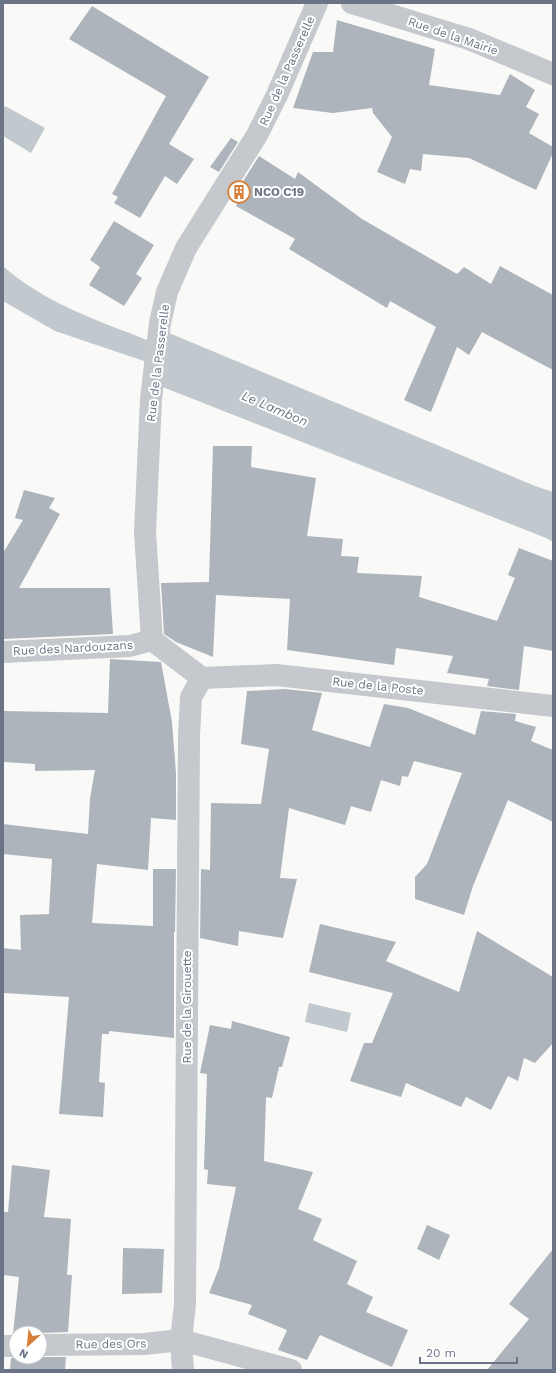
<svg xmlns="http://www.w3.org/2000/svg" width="556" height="1373" viewBox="0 0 556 1373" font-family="'Work Sans',sans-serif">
	<rect width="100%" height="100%" fill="#f9f9f7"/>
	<g fill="#c1c8ce">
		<path d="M 5,106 L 45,128 L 31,153 L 3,136 L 3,109 Z"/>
		<path d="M 3,266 C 44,303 97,320 147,340 L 169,333 L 535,486 L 553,492 L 553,542 L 546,538 L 160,386 L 144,361 L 55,331 L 3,301 Z"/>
		<path d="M 309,1003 L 351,1013 L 347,1032 L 305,1022 Z"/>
	</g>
	<g fill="#aeb4bb">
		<path d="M 92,6 L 209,77 L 169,144 L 194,159 L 177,184 L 165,176 L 140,218 L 114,203 L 118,197 L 112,194 L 166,96 L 69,39 Z"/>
		<path d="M 337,20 L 435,49 L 429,85 L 500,95 L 510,74 L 535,90 L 526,107 L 539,114 L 529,133 L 553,147 L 553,153 L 536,190 L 469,158 L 423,154 L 421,171 L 410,169 L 405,184 L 377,172 L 392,137 L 373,113 L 372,108 L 333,113 L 293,108 L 313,52 L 333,52 Z"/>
		<path d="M 231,138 L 238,142 L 219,172 L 210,167 Z"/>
		<path d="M 259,156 L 295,179 L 298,172 L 362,219 L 457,274 L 464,267 L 491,284 L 500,266 L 553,295 L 553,370 L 482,332 L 469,355 L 457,347 L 431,412 L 404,400 L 436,327 L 390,301 L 387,308 L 352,287 L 289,249 L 295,239 L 236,206 L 241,197 L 235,194 Z"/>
		<path d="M 114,221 L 154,245 L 136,274 L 142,278 L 124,306 L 89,285 L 100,267 L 90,260 Z"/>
		<path d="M 213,446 L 252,446 L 251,467 L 316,478 L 307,536 L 343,539 L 341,556 L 359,557 L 357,573 L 422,576 L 419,597 L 497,621 L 515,578 L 508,575 L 519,548 L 553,561 L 553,651 L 524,646 L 519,690 L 487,686 L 489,679 L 447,673 L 453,656 L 396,648 L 394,665 L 287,650 L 290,599 L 216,595 L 213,657 L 176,642 L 164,634 L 161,583 L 209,582 Z"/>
		<path d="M 24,490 L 55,498 L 49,508 L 60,514 L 19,588 L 110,588 L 113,634 L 3,639 L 3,553 L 23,520 L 15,518 Z"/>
		<path d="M 110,659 L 161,662 L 172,722 L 176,773 L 176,820 L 151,818 L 148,870 L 97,864 L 92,923 L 153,926 L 153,869 L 176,869 L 175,932 L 174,932 L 174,1038 L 109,1031 L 109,1034 L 102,1034 L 99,1082 L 105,1083 L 103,1117 L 59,1114 L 69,997 L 3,993 L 3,948 L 21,950 L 20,915 L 49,914 L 52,859 L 3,854 L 3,824 L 88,834 L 90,798 L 95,770 L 35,771 L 35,764 L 3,762 L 3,711 L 108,713 Z"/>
		<path d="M 285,689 L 322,693 L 312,730 L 370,747 L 384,704 L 408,708 L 475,735 L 481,711 L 516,714 L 515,721 L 536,727 L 531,741 L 553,750 L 553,822 L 508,800 L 473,886 L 464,915 L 415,899 L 415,877 L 427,864 L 462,773 L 414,761 L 408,777 L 402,776 L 400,786 L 381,780 L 371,812 L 351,806 L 345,825 L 289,808 L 280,878 L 297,879 L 283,938 L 239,931 L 238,946 L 200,938 L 201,869 L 210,870 L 211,803 L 261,804 L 269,749 L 241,744 L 247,691 Z"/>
		<path d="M 320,924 L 396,942 L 386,961 L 459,992 L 477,931 L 553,977 L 553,1043 L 535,1063 L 524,1058 L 518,1081 L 508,1076 L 491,1110 L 466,1097 L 461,1107 L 406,1083 L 401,1097 L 350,1081 L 364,1043 L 372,1043 L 393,993 L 309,972 Z"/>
		<path d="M 232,1021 L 290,1037 L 282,1067 L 279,1067 L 272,1098 L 266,1097 L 264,1161 L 313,1172 L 298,1209 L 322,1219 L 313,1240 L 357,1261 L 347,1284 L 373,1297 L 366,1312 L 408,1330 L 392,1367 L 320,1335 L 307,1360 L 278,1350 L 287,1330 L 248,1314 L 252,1305 L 209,1293 L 219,1268 L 236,1187 L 207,1184 L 208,1170 L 204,1169 L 207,1074 L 200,1073 L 210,1025 L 231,1029 Z"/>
		<path d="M 12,1165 L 50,1170 L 44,1217 L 71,1219 L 67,1275 L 72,1275 L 68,1332 L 13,1334 L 19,1277 L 3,1275 L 3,1212 L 8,1212 Z"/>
		<path d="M 427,1225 L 450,1235 L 439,1260 L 417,1249 Z"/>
		<path d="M 123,1248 L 164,1249 L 162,1293 L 122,1294 Z"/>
		<path d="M 553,1249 L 553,1370 L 487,1370 L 529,1319 L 509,1304 Z"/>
		<path d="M 22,1357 L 66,1357 L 65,1370 L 10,1370 L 11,1358 Z"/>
	</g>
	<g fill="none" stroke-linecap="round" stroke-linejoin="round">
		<g stroke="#c5c8cc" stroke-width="22">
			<path d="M 352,3 L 469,39 L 553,74"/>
			<path d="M 152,640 L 145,532 L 151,399 L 160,323 L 167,292 L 186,248 L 257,135 L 277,95 L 317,3"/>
			<path d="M 152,640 L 202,678"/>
			<path d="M 3,652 L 130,646 L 152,640"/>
			<path d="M 202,678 L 276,675 L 553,706"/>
			<path d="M 40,1345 L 144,1344 L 181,1340 L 291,1370"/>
			<path d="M 3,1346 L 16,1346"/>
			<path d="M 183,1370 L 181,1340 L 185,1304 L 189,736 L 191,697 L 202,678"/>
		</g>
	</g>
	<defs>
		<g id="building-ring" transform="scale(1.15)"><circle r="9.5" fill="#fff" stroke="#d77f39" stroke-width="1.5"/><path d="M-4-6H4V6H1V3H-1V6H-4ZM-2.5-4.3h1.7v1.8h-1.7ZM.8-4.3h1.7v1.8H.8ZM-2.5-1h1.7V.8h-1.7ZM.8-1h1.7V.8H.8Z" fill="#d77f39"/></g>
	</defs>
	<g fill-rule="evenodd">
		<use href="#building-ring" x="239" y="192"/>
	</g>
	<g text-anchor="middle" stroke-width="4" stroke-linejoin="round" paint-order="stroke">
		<g font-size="12" fill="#6a7486" stroke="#fff">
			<text transform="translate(453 36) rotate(19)" y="4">Rue de la Mairie</text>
			<text transform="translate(287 71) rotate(-66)" y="4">Rue de la Passerelle</text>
			<text transform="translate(158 363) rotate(-83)" y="4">Rue de la Passerelle</text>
			<text transform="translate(73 648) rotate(-3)" y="4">Rue des Nardouzans</text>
			<text transform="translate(378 686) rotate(6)" y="4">Rue de la Poste</text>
			<text transform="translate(187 1007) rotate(-90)" y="4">Rue de la Girouette</text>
			<text transform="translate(111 1344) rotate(-1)" y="4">Rue des Ors</text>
		</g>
		<g font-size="12" font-weight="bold" fill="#6a7486" stroke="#fff" text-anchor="start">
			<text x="254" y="196">NCO C19</text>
		</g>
		<g font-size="13" font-style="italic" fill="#667481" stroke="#fff">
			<text transform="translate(275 408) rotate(23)" y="5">Le Lambon</text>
		</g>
	</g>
	<rect width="556" height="1373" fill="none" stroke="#6a7486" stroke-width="8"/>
	<g transform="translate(28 1345) rotate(207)"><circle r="19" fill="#ffffff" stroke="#c3c7cf"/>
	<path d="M0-3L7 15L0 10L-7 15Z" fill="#d77f39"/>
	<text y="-6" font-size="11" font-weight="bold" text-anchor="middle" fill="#6a7486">N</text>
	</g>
	<path d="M420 1357v6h97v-6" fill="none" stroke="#6a7486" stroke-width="2"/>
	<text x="426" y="1357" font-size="12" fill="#6a7486" stroke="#ffffff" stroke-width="3" paint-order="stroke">20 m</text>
</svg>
